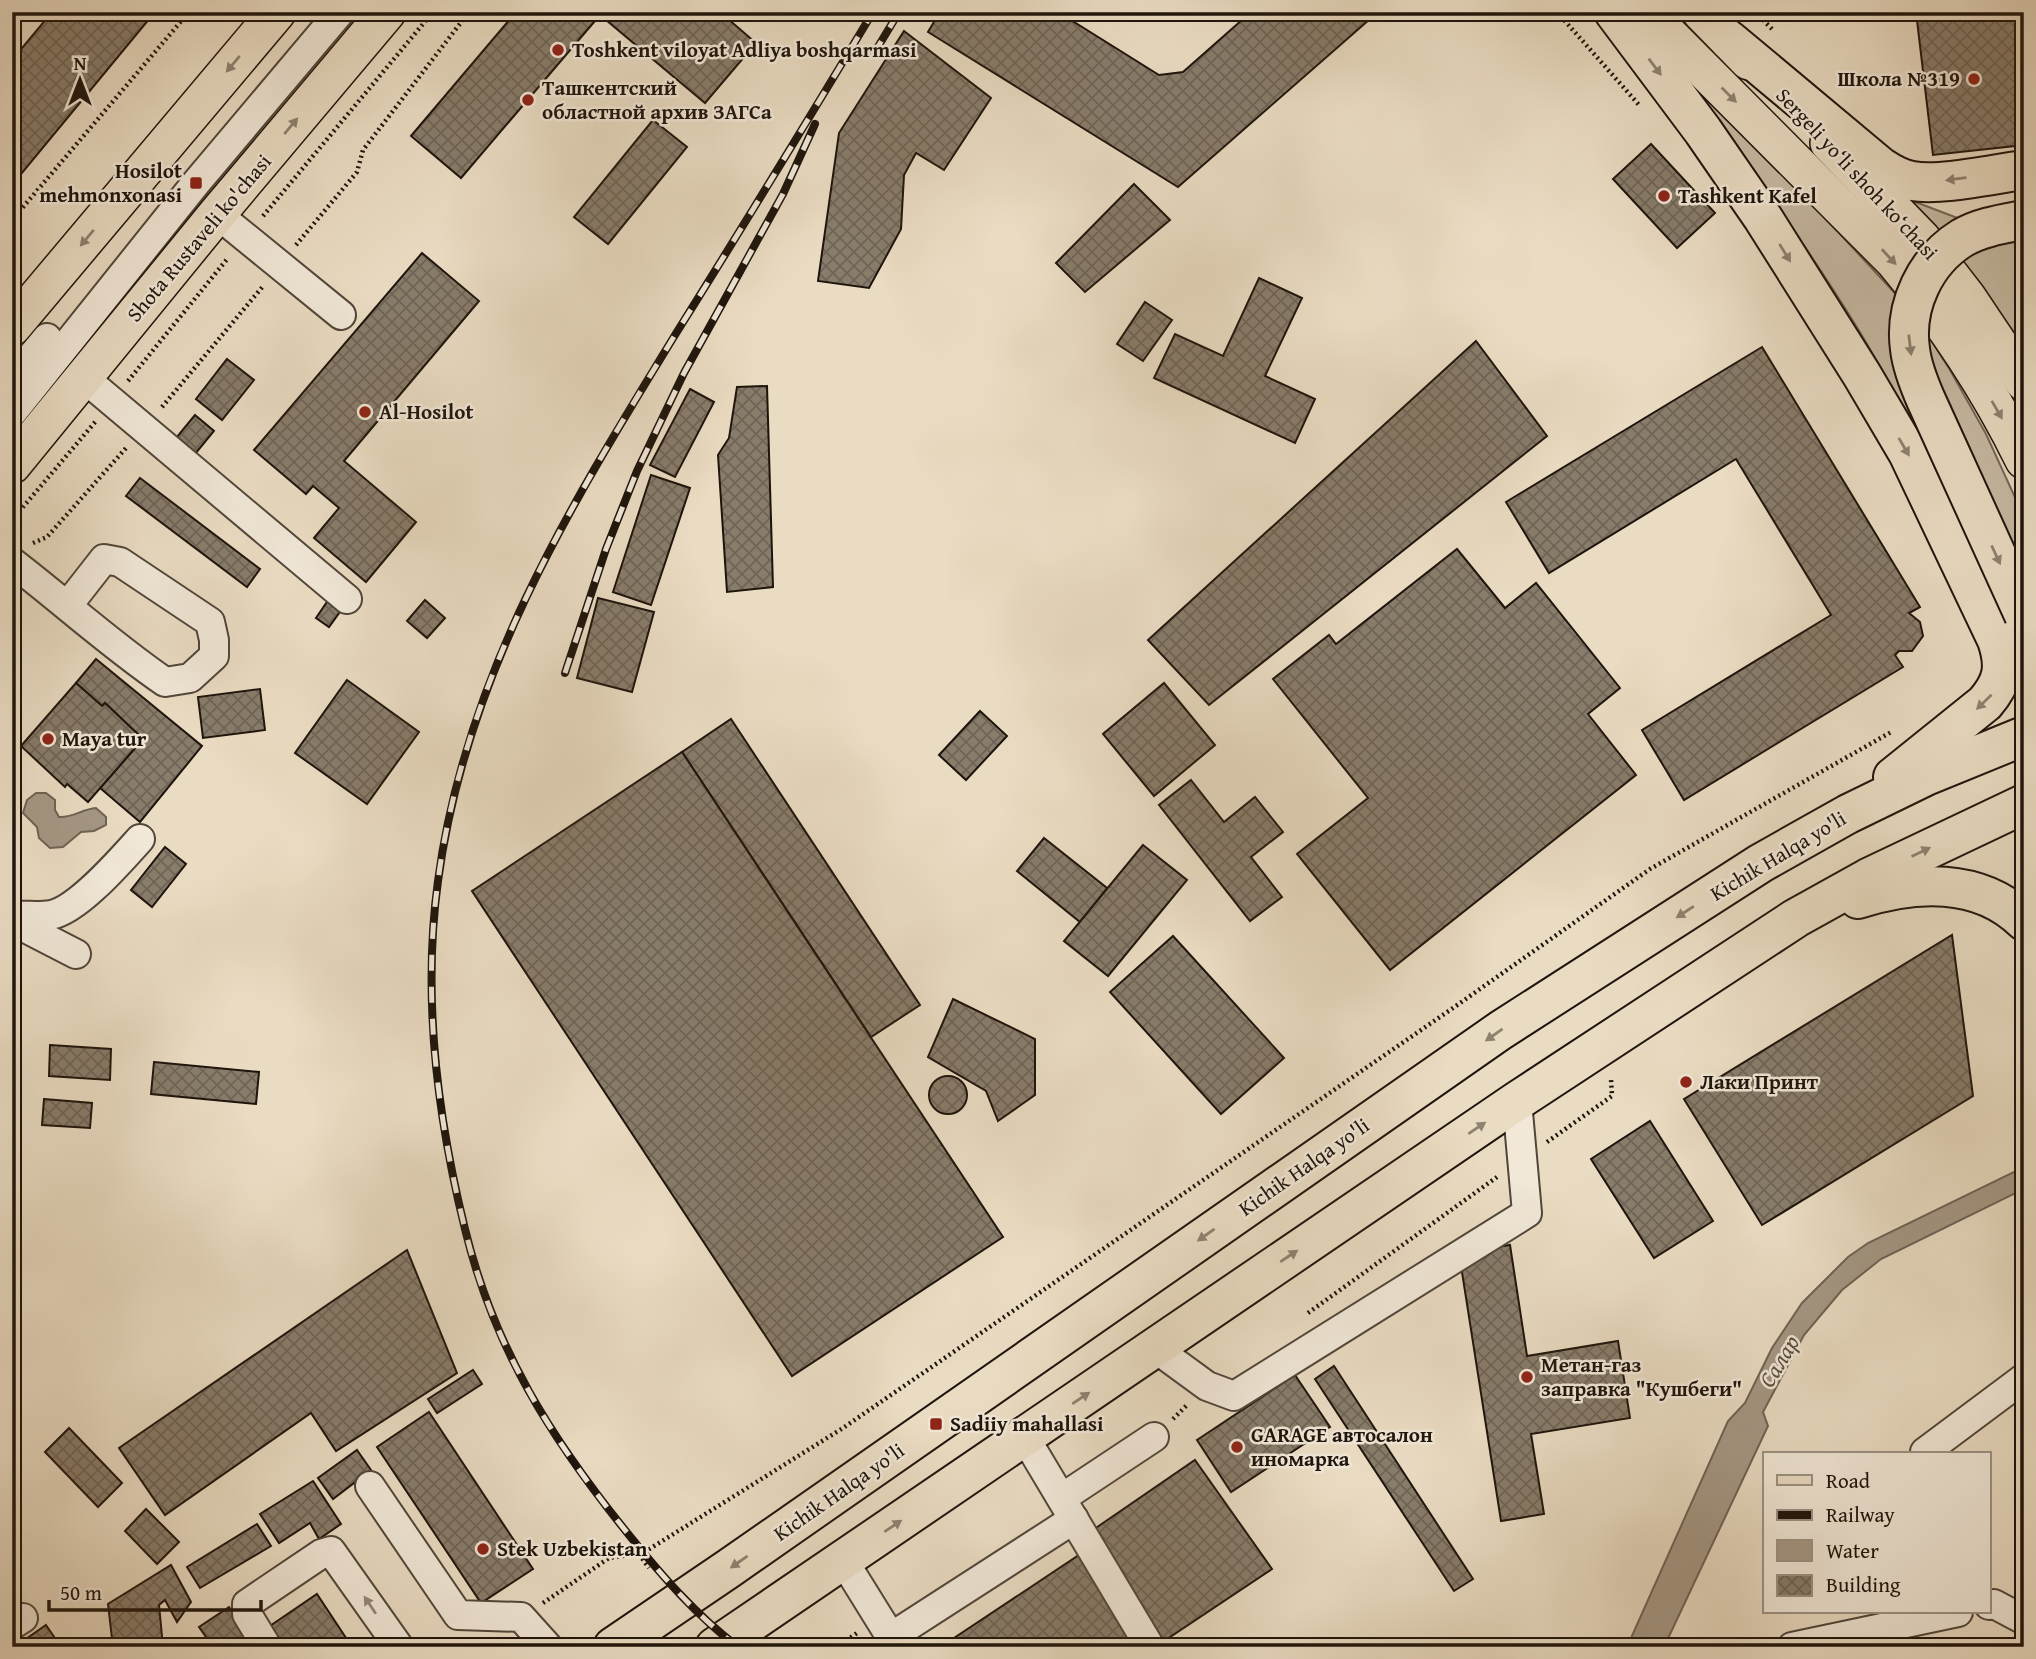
<svg xmlns="http://www.w3.org/2000/svg" width="2036" height="1659" viewBox="0 0 2036 1659" font-family="'Gentium Book Plus',serif">
	<defs>
		<pattern id="building-cross-hatch" width="8" height="8" patternUnits="userSpaceOnUse" patternTransform="scale(1.75)"><rect width="8" height="8" fill="#887c6b"/><path d="M0 0l8 8M0 8l8-8" fill="none" stroke="#6f6456"/></pattern>
	</defs>
	<rect width="100%" height="100%" fill="#eadcc3"/>
	<filter id="stains"><feTurbulence type="fractalNoise" baseFrequency=".00286" numOctaves="4"/><feColorMatrix values="0 0 0 0 .2 0 0 0 0 .09 0 0 0 0 .02 0 0 0 .5 -.17"/></filter>
	<radialGradient id="worn" r=".72"><stop offset=".6" stop-color="#630" stop-opacity="0"/><stop offset="1" stop-color="#630" stop-opacity=".3"/></radialGradient>
	<g fill="#c7baa4" stroke="#726758" stroke-width="2">
		<path d="M 1708,97 L 1757,145 L 1892,290 L 1929,337 L 1950,370 L 1986,434 L 2024,517 L 2024,592 L 1997,599 C 1951,506 1908,409 1853,321 C 1806,245 1754,174 1702,102 Z"/>
		<path d="M 1905,198 L 1960,219 L 2024,225 L 2024,286 L 2017,314 L 2017,336 Z"/>
	</g>
	<g fill="#a59885" stroke="#6f6355" stroke-width="2">
		<path d="M 36,793 L 46,793 L 55,800 L 55,810 L 59,817 C 73,818 82,809 96,808 L 106,817 L 106,825 L 94,831 L 81,832 L 63,847 L 50,848 L 39,838 L 37,827 L 23,813 L 27,800 Z"/>
		<path d="M 2024,1167 L 2024,1189 L 1881,1259 L 1842,1290 L 1804,1335 L 1763,1412 L 1768,1426 L 1664,1647 L 1627,1647 L 1728,1421 L 1745,1403 L 1772,1348 L 1802,1303 L 1848,1257 L 1868,1243 Z"/>
	</g>
	<g fill="url(#building-cross-hatch)" stroke="#1e140c" stroke-width="2">
		<path d="M 52,12 L 155,12 L 12,185 L 12,60 Z"/>
		<path d="M 516,12 L 720,12 L 756,43 L 705,103 L 600,15 L 461,178 L 411,136 Z"/>
		<path d="M 940,12 L 1058,12 L 1159,75 L 1183,72 L 1251,12 L 1378,12 L 1178,187 L 928,32 Z"/>
		<path d="M 1916,12 L 2024,12 L 2024,145 L 1933,155 Z"/>
		<path d="M 904,31 L 991,98 L 944,170 L 916,153 L 904,175 L 901,229 L 869,288 L 818,281 L 839,133 Z"/>
		<path d="M 653,120 L 687,147 L 608,244 L 574,217 Z"/>
		<path d="M 1651,144 L 1715,213 L 1677,248 L 1613,179 Z"/>
		<path d="M 1134,184 L 1170,220 L 1085,292 L 1056,263 Z"/>
		<path d="M 422,253 L 479,301 L 344,461 L 416,522 L 366,582 L 314,538 L 339,508 L 313,486 L 306,494 L 254,450 Z"/>
		<path d="M 1259,278 L 1302,298 L 1265,376 L 1315,399 L 1295,443 L 1154,378 L 1175,334 L 1223,356 Z"/>
		<path d="M 1145,302 L 1172,320 L 1143,361 L 1117,344 Z"/>
		<path d="M 1476,341 L 1547,436 L 1209,705 L 1148,640 Z"/>
		<path d="M 1762,347 L 1920,607 L 1909,613 L 1920,622 L 1923,636 L 1912,651 L 1899,651 L 1895,655 L 1903,667 L 1684,800 L 1642,730 L 1831,615 L 1736,459 L 1549,573 L 1506,502 Z"/>
		<path d="M 227,359 L 254,380 L 222,420 L 196,399 Z"/>
		<path d="M 767,386 L 773,587 L 727,592 L 718,455 L 729,438 L 737,387 Z"/>
		<path d="M 690,389 L 714,402 L 675,477 L 650,465 Z"/>
		<path d="M 195,415 L 214,431 L 195,454 L 176,438 Z"/>
		<path d="M 651,475 L 690,488 L 651,605 L 613,592 Z"/>
		<path d="M 140,478 L 260,569 L 247,587 L 126,496 Z"/>
		<path d="M 1457,549 L 1505,608 L 1536,583 L 1620,688 L 1588,714 L 1636,775 L 1390,970 L 1297,854 L 1368,798 L 1273,679 L 1329,635 L 1336,644 Z"/>
		<path d="M 598,598 L 654,612 L 632,692 L 577,678 Z"/>
		<path d="M 329,599 L 342,609 L 329,627 L 316,618 Z"/>
		<path d="M 425,600 L 445,618 L 427,638 L 407,621 Z"/>
		<path d="M 96,659 L 202,746 L 140,822 L 100,788 L 143,739 L 105,703 L 102,706 L 76,683 Z"/>
		<path d="M 347,680 L 419,732 L 367,804 L 295,753 Z"/>
		<path d="M 76,683 L 102,706 L 105,703 L 143,739 L 88,802 L 67,784 L 65,787 L 21,746 Z"/>
		<path d="M 1164,683 L 1215,745 L 1154,796 L 1103,734 Z"/>
		<path d="M 260,689 L 265,730 L 203,738 L 198,697 Z"/>
		<path d="M 980,711 L 1007,736 L 966,780 L 939,755 Z"/>
		<path d="M 731,719 L 920,1005 L 871,1037 L 682,752 Z"/>
		<path d="M 682,752 L 1003,1237 L 792,1376 L 472,891 Z"/>
		<path d="M 1191,780 L 1224,822 L 1255,797 L 1283,832 L 1251,857 L 1282,897 L 1250,921 L 1159,805 Z"/>
		<path d="M 1044,838 L 1107,888 L 1080,922 L 1017,871 Z"/>
		<path d="M 1143,845 L 1187,880 L 1108,976 L 1064,941 Z"/>
		<path d="M 165,847 L 186,864 L 152,907 L 131,890 Z"/>
		<path d="M 1952,935 L 1973,1096 L 1762,1225 L 1684,1099 Z"/>
		<path d="M 1173,936 L 1284,1058 L 1221,1114 L 1110,992 Z"/>
		<path d="M 953,999 L 1035,1039 L 1035,1095 L 998,1121 L 986,1091 L 928,1057 Z"/>
		<path d="M 50,1045 L 111,1049 L 110,1080 L 49,1076 Z"/>
		<path d="M 154,1062 L 259,1072 L 256,1104 L 151,1094 Z"/>
		<circle cx="948" cy="1095" r="19"/>
		<path d="M 44,1099 L 92,1103 L 90,1128 L 42,1125 Z"/>
		<path d="M 1650,1121 L 1713,1221 L 1654,1258 L 1591,1159 Z"/>
		<path d="M 1510,1245 L 1527,1356 L 1618,1341 L 1630,1418 L 1531,1434 L 1544,1514 L 1501,1521 L 1459,1253 Z"/>
		<path d="M 407,1250 L 457,1373 L 336,1451 L 311,1413 L 165,1515 L 119,1448 Z"/>
		<path d="M 1334,1366 L 1473,1579 L 1454,1591 L 1315,1379 Z"/>
		<path d="M 473,1370 L 482,1384 L 437,1413 L 428,1399 Z"/>
		<path d="M 1295,1375 L 1330,1427 L 1231,1492 L 1197,1440 Z"/>
		<path d="M 429,1412 L 533,1569 L 481,1603 L 377,1447 Z"/>
		<path d="M 69,1428 L 122,1483 L 98,1507 L 45,1452 Z"/>
		<path d="M 357,1450 L 371,1470 L 333,1499 L 318,1478 Z"/>
		<path d="M 1195,1460 L 1272,1569 L 1164,1641 L 1090,1532 Z"/>
		<path d="M 313,1481 L 341,1524 L 319,1539 L 310,1523 L 279,1543 L 260,1514 Z"/>
		<path d="M 146,1509 L 179,1542 L 157,1564 L 125,1531 Z"/>
		<path d="M 257,1524 L 271,1546 L 200,1588 L 187,1567 Z"/>
		<path d="M 1079,1555 L 1139,1647 L 960,1647 L 954,1638 Z"/>
		<path d="M 171,1565 L 191,1602 L 177,1622 L 165,1600 L 159,1605 L 163,1647 L 113,1647 L 108,1604 Z"/>
		<path d="M 317,1594 L 352,1647 L 280,1647 L 267,1628 Z"/>
		<path d="M 229,1607 L 257,1647 L 213,1647 L 199,1627 Z"/>
		<path d="M 46,1625 L 61,1647 L 32,1647 L 26,1639 Z"/>
	</g>
	<g fill="none" stroke-linecap="round" stroke-linejoin="round">
		<g stroke="#51463a" stroke-width="32">
			<g id="minor">
				<path d="M 217,214 L 341,315"/>
				<path d="M 84,378 L 347,599"/>
				<path d="M 12,380 L 47,338"/>
				<path d="M 12,413 L 196,183 L 340,12"/>
				<path d="M 12,562 C 64,602 111,645 165,682 L 190,678 L 214,656 L 214,640 L 210,622 L 120,562 L 104,559 L 68,605"/>
				<path d="M 12,916 C 25,915 39,917 51,915 C 78,910 121,860 140,839"/>
				<path d="M 12,921 L 76,954"/>
				<path d="M 1155,1348 L 1207,1386 L 1234,1396 L 1527,1213 L 1517,1101"/>
				<path d="M 1024,1436 L 1150,1647"/>
				<path d="M 1927,1454 L 1925,1452 L 2024,1378"/>
				<path d="M 370,1486 L 458,1615 L 521,1617 L 548,1647"/>
				<path d="M 1062,1498 L 1154,1437"/>
				<path d="M 843,1560 L 897,1647"/>
				<path d="M 1989,1605 L 1994,1604 L 2024,1620"/>
				<path d="M 12,1625 L 23,1618"/>
				<path d="M 891,1637 L 1074,1519"/>
				<path d="M 267,1647 L 247,1614 L 247,1604 L 321,1554 L 331,1551 L 399,1647"/>
				<path d="M 1792,1647 L 1958,1612"/>
			</g>
		</g>
		<g stroke="#1e140c" stroke-width="40">
			<g id="major">
				<path d="M 1646,12 L 1894,261 C 1945,322 1989,389 2024,460"/>
				<path d="M 1701,12 L 1749,61"/>
				<path d="M 1829,143 L 1922,239 L 1967,297 L 2024,382"/>
				<path d="M 12,327 L 277,12"/>
				<path d="M 12,465 L 217,214 L 387,12"/>
			</g>
		</g>
		<g stroke="#1e140c" stroke-width="42">
			<g id="highway">
				<path d="M 1614,12 L 1703,131 L 1763,218 L 1862,375 L 1908,453 L 1997,640 C 2006,667 2003,682 1985,703 L 1893,777"/>
				<path d="M 1729,40 L 1881,167 C 1890,173 1900,179 1912,181 C 1941,186 1993,174 2024,170"/>
				<path d="M 1858,899 C 1914,881 1979,877 2024,921"/>
				<path d="M 613,1647 L 728,1569 L 1501,1030 L 1761,863 L 1848,814 L 1926,776 L 2024,736"/>
				<path d="M 715,1647 L 1517,1101 L 1796,918 L 1868,878 L 2024,804"/>
			</g>
		</g>
		<g stroke="#1e140c" stroke-width="4.5" stroke-dasharray="2 3.5" stroke-linecap="butt">
			<path d="M 1557,12 L 1640,106"/>
			<path d="M 1755,12 L 1773,30"/>
			<path d="M 263,216 L 433,12"/>
			<path d="M 12,220 L 189,12"/>
			<path d="M 296,245 L 357,172 L 363,150 L 469,12"/>
			<path d="M 128,381 L 228,258"/>
			<path d="M 162,407 L 264,285"/>
			<path d="M 12,520 L 96,421"/>
			<path d="M 33,543 L 47,537 L 126,448"/>
			<path d="M 1547,1142 L 1612,1096 L 1611,1079"/>
			<path d="M 1308,1313 L 1497,1177"/>
			<path d="M 1173,1419 L 1187,1405"/>
			<path d="M 639,1554 L 649,1568"/>
			<path d="M 543,1603 L 609,1558 L 643,1553 L 843,1428 L 1453,1008 L 1650,869 L 1893,731"/>
			<path d="M 837,1647 L 857,1633"/>
		</g>
		<use href="#minor" stroke="#f1e8d8" stroke-width="28"/>
		<use href="#major" stroke="#eadcc3" stroke-width="37"/>
		<use href="#highway" stroke="#eadcc3" stroke-width="38"/>
		<g stroke="#1e140c" stroke-width="8">
			<g id="rail">
				<path d="M 873,55 L 899,12"/>
				<path d="M 565,673 L 606,549 L 637,471 L 684,373 L 783,194 L 815,124"/>
				<path d="M 738,1647 C 696,1615 662,1576 629,1535 C 552,1440 494,1349 465,1229 C 437,1116 422,997 438,881 C 465,676 569,508 675,335 C 742,228 808,120 873,12"/>
			</g>
		</g>
		<use href="#rail" stroke="#f1e8d8" stroke-width="5" stroke-dasharray="16" stroke-linecap="butt"/>
		<g stroke="#1e140c" stroke-width="42" stroke-linecap="butt">
			<path id="highway-bridge" d="M 2024,220 C 2003,224 1981,227 1962,238 C 1925,261 1904,306 1910,349 C 1912,367 1919,384 1926,400 L 2024,615"/>
		</g>
		<use href="#highway-bridge" stroke="#eadcc3" stroke-width="38"/>
	</g>
	<defs><path id="oneway-solid" d="M-6-.8H1V-3.2L6.5 0L1 3.2V.8H-6Z" transform="scale(1.75)"/></defs>
	<g fill="#8e8271">
		<use href="#oneway-solid" transform="translate(233 64) rotate(130)"/>
		<use href="#oneway-solid" transform="translate(1655 67) rotate(53)"/>
		<use href="#oneway-solid" transform="translate(1729 95) rotate(45)"/>
		<use href="#oneway-solid" transform="translate(291 126) rotate(-50)"/>
		<use href="#oneway-solid" transform="translate(1956 179) rotate(173)"/>
		<use href="#oneway-solid" transform="translate(87 238) rotate(130)"/>
		<use href="#oneway-solid" transform="translate(1785 253) rotate(58)"/>
		<use href="#oneway-solid" transform="translate(1889 257) rotate(47)"/>
		<use href="#oneway-solid" transform="translate(1910 345) rotate(83)"/>
		<use href="#oneway-solid" transform="translate(1997 410) rotate(60)"/>
		<use href="#oneway-solid" transform="translate(1904 447) rotate(60)"/>
		<use href="#oneway-solid" transform="translate(1996 555) rotate(65)"/>
		<use href="#oneway-solid" transform="translate(1984 702) rotate(136)"/>
		<use href="#oneway-solid" transform="translate(1921 852) rotate(-26)"/>
		<use href="#oneway-solid" transform="translate(1685 912) rotate(147)"/>
		<use href="#oneway-solid" transform="translate(1494 1035) rotate(145)"/>
		<use href="#oneway-solid" transform="translate(1477 1128) rotate(-34)"/>
		<use href="#oneway-solid" transform="translate(1206 1235) rotate(145)"/>
		<use href="#oneway-solid" transform="translate(1289 1256) rotate(-34)"/>
		<use href="#oneway-solid" transform="translate(1081 1398) rotate(-34)"/>
		<use href="#oneway-solid" transform="translate(893 1526) rotate(-34)"/>
		<use href="#oneway-solid" transform="translate(739 1562) rotate(145)"/>
	</g>
	<use fill="#92897c" href="#oneway-solid" transform="translate(370 1605) rotate(-124)"/>
	<g fill="#8f2418" stroke="#f1e8d8" stroke-width="2.5">
		<circle cx="558" cy="50" r="7"/>
		<circle cx="1974" cy="79" r="7"/>
		<circle cx="528" cy="100" r="7"/>
		<rect x="189" y="176" width="14" height="14" rx="3.5"/>
		<circle cx="1664" cy="196" r="7"/>
		<circle cx="365" cy="412" r="7"/>
		<circle cx="48" cy="739" r="7"/>
		<circle cx="1686" cy="1082" r="7"/>
		<circle cx="1527" cy="1377" r="7"/>
		<rect x="929" y="1417" width="14" height="14" rx="3.5"/>
		<circle cx="1237" cy="1447" r="7"/>
		<circle cx="483" cy="1549" r="7"/>
	</g>
	<g text-anchor="middle" stroke-width="5" stroke-linejoin="round" paint-order="stroke">
		<g font-size="21" font-weight="bold" fill="#1e140c" stroke="#f1e8d8" text-anchor="start">
			<text x="572" y="57">Toshkent viloyat Adliya boshqarmasi</text>
			<text x="1960" y="86" text-anchor="end">Школа №319</text>
			<text x="542" y="95">Ташкентский<tspan x="542" dy="24">областной архив ЗАГСа</tspan></text>
			<text x="182" y="178" text-anchor="end">Hosilot<tspan x="182" dy="24">mehmonxonasi</tspan></text>
			<text x="1678" y="203">Tashkent Kafel</text>
			<text x="379" y="419">Al-Hosilot</text>
			<text x="62" y="746">Maya tur</text>
			<text x="1700" y="1089">Лаки Принт</text>
			<text x="1541" y="1372">Метан-газ<tspan x="1541" dy="24">заправка "Кушбеги"</tspan></text>
			<text x="950" y="1431">Sadiiy mahallasi</text>
			<text x="1251" y="1442">GARAGE автосалон<tspan x="1251" dy="24">иномарка</tspan></text>
			<text x="497" y="1556">Stek Uzbekistan</text>
		</g>
		<g font-size="21" fill="#1e140c" stroke="#f1e8d8">
			<text transform="translate(1857 174) rotate(47)" y="7">Sergeli yo‘li shoh ko‘chasi</text>
			<text transform="translate(199 238) rotate(-50)" y="7">Shota Rustaveli ko'chasi</text>
			<text transform="translate(1778 856) rotate(-31)" y="7">Kichik Halqa yo'li</text>
			<text transform="translate(1304 1167) rotate(-35)" y="7">Kichik Halqa yo'li</text>
			<text transform="translate(839 1492) rotate(-35)" y="7">Kichik Halqa yo'li</text>
		</g>
		<g font-size="23" font-style="italic" fill="#5b4f42" stroke="#f1e8d8">
			<text transform="translate(1779 1361) rotate(-59)" y="8">Салар</text>
		</g>
	</g>
	<rect width="2036" height="1659" fill="none" stroke="#eadcc3" stroke-width="42"/>
	<rect x="14" y="14" width="2008" height="1631" fill="none" stroke="#1e140c" stroke-width="3.5"/>
	<rect x="21" y="21" width="1994" height="1617" fill="none" stroke="#1e140c" stroke-width="2"/>
	<rect x="1763" y="1452" width="228" height="161" fill="#f1e8d8" stroke="#9d9386" stroke-width="2"/>
	<rect x="1777" y="1475" width="35" height="10" fill="#eadcc3" stroke="#9d9386" stroke-width="2"/>
	<text x="1826" y="1488" font-size="21" fill="#1e140c">Road</text>
	<rect x="1777" y="1510" width="35" height="10" fill="#1e140c" stroke="#9d9386" stroke-width="2"/>
	<text x="1826" y="1522" font-size="21" fill="#1e140c">Railway</text>
	<rect x="1777" y="1540" width="35" height="21" fill="#a59885" stroke="#9d9386" stroke-width="2"/>
	<text x="1826" y="1558" font-size="21" fill="#1e140c">Water</text>
	<rect x="1777" y="1575" width="35" height="21" fill="url(#building-cross-hatch)" stroke="#9d9386" stroke-width="2"/>
	<text x="1826" y="1592" font-size="21" fill="#1e140c">Building</text>
	<g transform="translate(80 80)" stroke="#f1e8d8" stroke-width="5" paint-order="stroke">
	<path d="M0-5L12 26L0 18L-12 26Z" fill="#1e140c"/>
	<text y="-10" font-size="19" font-weight="bold" text-anchor="middle" fill="#1e140c">N</text>
	</g>
	<path d="M49 1600v10h212v-10" fill="none" stroke="#1e140c" stroke-width="3.5"/>
	<text x="60" y="1600" font-size="21" fill="#1e140c" stroke="#f1e8d8" stroke-width="5" paint-order="stroke">50 m</text>
	<rect width="100%" height="100%" filter="url(#stains)"/>
	<rect width="100%" height="100%" fill="url(#worn)"/>
</svg>
